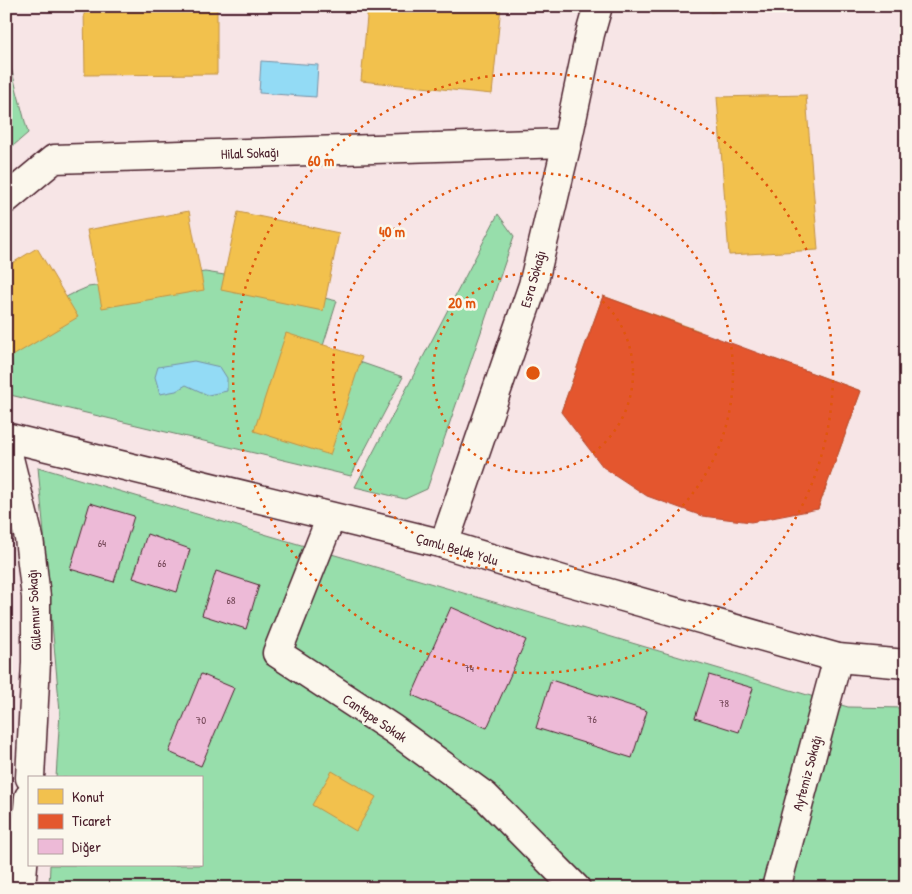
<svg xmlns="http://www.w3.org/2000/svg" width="912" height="894" viewBox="0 0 912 894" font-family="'Patrick Hand',sans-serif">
	<rect width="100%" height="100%" fill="#f7e5e6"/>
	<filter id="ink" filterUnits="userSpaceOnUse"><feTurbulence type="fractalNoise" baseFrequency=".02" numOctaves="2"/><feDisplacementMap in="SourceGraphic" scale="10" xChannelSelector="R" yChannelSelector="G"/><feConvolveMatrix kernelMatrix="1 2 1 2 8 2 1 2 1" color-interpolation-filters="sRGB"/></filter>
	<g filter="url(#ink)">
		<g fill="#97deab" stroke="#707e6b">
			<path d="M 6,49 L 28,133 L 6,152 Z"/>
			<path d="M 498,214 L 514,236 L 427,489 L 405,499 L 355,487 Z"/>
			<path d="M 205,272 L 231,276 L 337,301 L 322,349 L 403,377 L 351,476 L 6,394 L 6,328 L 72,294 L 88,287 Z"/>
			<path d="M 38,467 L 848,707 L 906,708 L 906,888 L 49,888 L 50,865 L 201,865 L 201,778 L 56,778 L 60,712 Z"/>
		</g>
		<g fill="#93dbf5" stroke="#7690a4">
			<path d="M 261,61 L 318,65 L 316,97 L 259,93 Z"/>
			<path d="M 194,361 L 220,367 L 227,378 L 227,391 L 208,395 L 186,385 L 176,391 L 160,394 L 155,377 L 158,367 Z"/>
		</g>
		<g fill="#f2c14e" stroke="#c09044">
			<path d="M 84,6 L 217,6 L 217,74 L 85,75 Z"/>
			<path d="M 368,6 L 501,6 L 492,94 L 361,81 Z"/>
			<path d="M 709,6 L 782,6 L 710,12 Z"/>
			<path d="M 806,95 L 818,250 L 729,255 L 717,97 Z"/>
			<path d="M 189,211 L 204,290 L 102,308 L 87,230 Z"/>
			<path d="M 238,212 L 339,233 L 323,311 L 221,290 Z"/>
			<path d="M 37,248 L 78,317 L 6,360 L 6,267 Z"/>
			<path d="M 603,296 L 700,331 L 658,447 L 561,412 Z"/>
			<path d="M 286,333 L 362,357 L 330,455 L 254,431 Z"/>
			<path d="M 763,355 L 861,391 L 818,509 L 720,473 Z"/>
			<path d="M 332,771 L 376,797 L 356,831 L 312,805 Z"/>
		</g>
		<path fill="#e4572e" stroke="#b6462d" d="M 603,296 L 861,391 L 818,509 L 751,522 L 702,516 L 647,496 L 603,467 L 561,412 Z"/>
		<g fill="#edbad7" stroke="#4a1f2b">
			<path d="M 90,503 L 134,516 L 114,582 L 70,569 Z"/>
			<path d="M 147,534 L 190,549 L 177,592 L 133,578 Z"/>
			<path d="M 216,571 L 259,585 L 246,629 L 202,615 Z"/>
			<path d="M 451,607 L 526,640 L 487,728 L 412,695 Z"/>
			<path d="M 201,674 L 234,688 L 201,766 L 169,752 Z"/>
			<path d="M 709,675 L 753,688 L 739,732 L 695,718 Z"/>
			<path d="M 551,680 L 647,711 L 632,758 L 536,728 Z"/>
		</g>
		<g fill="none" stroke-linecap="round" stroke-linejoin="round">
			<g stroke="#4a1f2b" stroke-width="31">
				<g id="minor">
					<path d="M 6,199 L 54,159 L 567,143"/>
					<path d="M 6,446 L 29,538 L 36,597 L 36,662 L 30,778"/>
					<path d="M 331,517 L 277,653 L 393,729 L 485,796 L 576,888"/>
					<path d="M 444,544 L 533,285 L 567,143 L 590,34 L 598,6"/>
					<path d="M 21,888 L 29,797"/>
					<path d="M 776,888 L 838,658"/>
				</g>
			</g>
			<g stroke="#4a1f2b" stroke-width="31">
				<path id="tertiary" d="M 6,437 L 444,544 L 563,580 L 838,658 L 906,664"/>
			</g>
			<use href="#minor" stroke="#fbf7ec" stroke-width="28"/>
			<use href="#tertiary" stroke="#fbf7ec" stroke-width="28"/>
		</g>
	</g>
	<g fill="none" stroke="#e0560e" stroke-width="2.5" stroke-dasharray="2.5 5">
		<circle cx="533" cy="373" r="100"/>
		<circle cx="533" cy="373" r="200"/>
		<circle cx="533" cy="373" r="300"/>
	</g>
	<g text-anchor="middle" stroke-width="5" stroke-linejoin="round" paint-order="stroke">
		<g font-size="11" fill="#734656">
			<text x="102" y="547">64</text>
			<text x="162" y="567">66</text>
			<text x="231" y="604">68</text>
			<text x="469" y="672">74</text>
			<text x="724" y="707">78</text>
			<text x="592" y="723">76</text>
			<text x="201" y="724">70</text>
		</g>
		<g font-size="14" fill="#4a1f2b" stroke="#fbf7ec">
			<text transform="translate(250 153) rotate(-2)" y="5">Hilal Sokağı</text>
			<text transform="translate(533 279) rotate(-74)" y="5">Esra Sokağı</text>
			<text transform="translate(457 549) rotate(16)" y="5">Çamlı Belde Yolu</text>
			<text transform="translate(34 610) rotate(-93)" y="5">Gülennur Sokağı</text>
			<text transform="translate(375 718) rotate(34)" y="5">Cantepe Sokak</text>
			<text transform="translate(807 773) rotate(-75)" y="5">Aytemiz Sokağı</text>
		</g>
	</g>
	<circle cx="533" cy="373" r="8" fill="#e0560e" stroke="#fbf7ec" stroke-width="2.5"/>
	<g font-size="15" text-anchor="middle" font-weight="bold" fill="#e0560e" stroke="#fbf7ec" stroke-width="5" stroke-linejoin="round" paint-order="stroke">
		<text x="321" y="166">60 m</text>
		<text x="392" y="237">40 m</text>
		<text x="462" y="308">20 m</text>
	</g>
	<rect width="912" height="894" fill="none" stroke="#fbf7ec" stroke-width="25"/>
	<rect x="12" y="12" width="887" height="869" fill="none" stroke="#4a1f2b" stroke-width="2" filter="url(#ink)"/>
	<rect x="28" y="776" width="175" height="90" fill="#fbf7ec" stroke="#b4a19f"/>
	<rect x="38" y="789" width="25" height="15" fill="#f2c14e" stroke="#b4a19f"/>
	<text x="72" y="802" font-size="15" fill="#4a1f2b">Konut</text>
	<rect x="38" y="814" width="25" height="15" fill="#e4572e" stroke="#b4a19f"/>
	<text x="72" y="826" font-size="15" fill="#4a1f2b">Ticaret</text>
	<rect x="38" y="839" width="25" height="15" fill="#edbad7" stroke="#b4a19f"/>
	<text x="72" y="852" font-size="15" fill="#4a1f2b">Diğer</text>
</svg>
